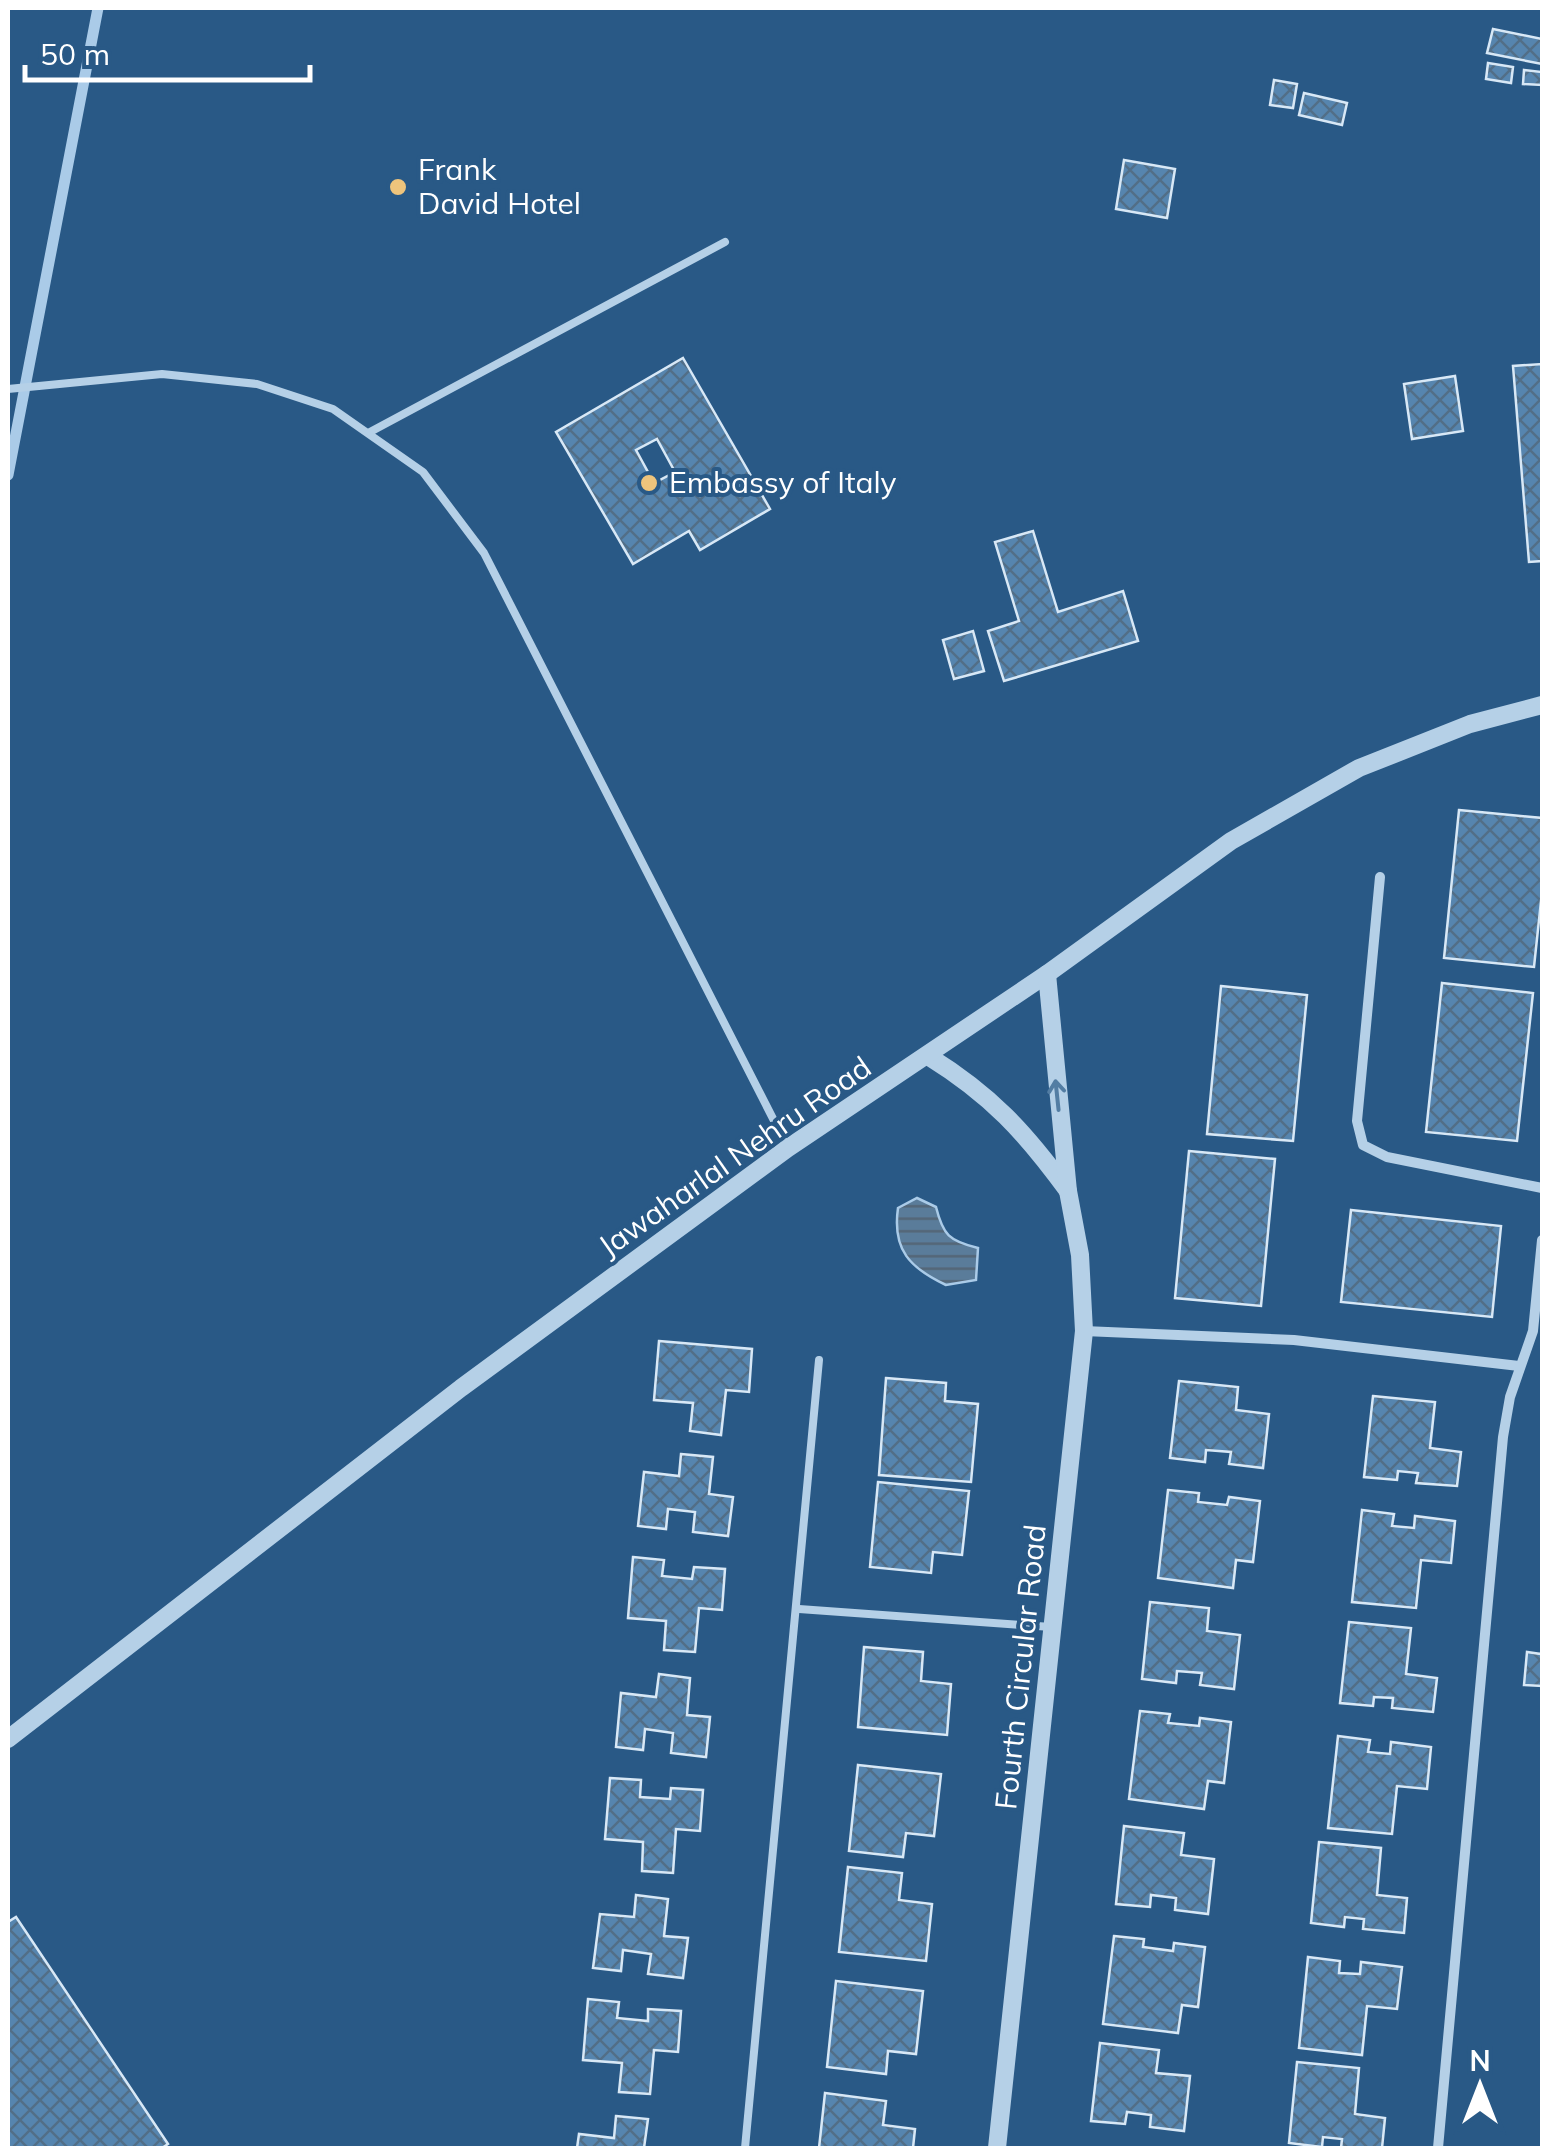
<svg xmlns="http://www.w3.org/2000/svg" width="1550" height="2156" viewBox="0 0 1550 2156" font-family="Mulish,sans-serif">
	<defs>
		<pattern id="water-rules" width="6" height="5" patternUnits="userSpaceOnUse" patternTransform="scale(2.5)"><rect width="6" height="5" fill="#5a7c9a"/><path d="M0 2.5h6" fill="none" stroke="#546677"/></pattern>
		<pattern id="building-cross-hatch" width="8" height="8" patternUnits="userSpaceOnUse" patternTransform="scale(2.5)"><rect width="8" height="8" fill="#5685af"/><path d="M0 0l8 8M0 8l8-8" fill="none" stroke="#526e87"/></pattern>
	</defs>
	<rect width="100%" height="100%" fill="#295986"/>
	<path fill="url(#water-rules)" stroke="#aacbe8" stroke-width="2.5" d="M 917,1198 L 936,1207 C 943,1235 949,1241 978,1248 L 976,1280 L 946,1285 C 910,1268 892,1250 898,1208 Z"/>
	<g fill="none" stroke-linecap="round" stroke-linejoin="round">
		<path stroke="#aacbe8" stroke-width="11" d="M 8,475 L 98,8"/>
	</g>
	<g fill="url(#building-cross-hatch)" stroke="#d8e8f6" stroke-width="2.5" fill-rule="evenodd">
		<path d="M 1493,29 L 1542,39 L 1542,64 L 1487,53 Z"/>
		<path d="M 1488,63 L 1513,67 L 1511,83 L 1486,79 Z"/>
		<path d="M 1524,70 L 1542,72 L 1542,85 L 1523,84 Z"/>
		<path d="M 1274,80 L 1297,84 L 1293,108 L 1270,105 Z"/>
		<path d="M 1304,93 L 1347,103 L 1342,125 L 1299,115 Z"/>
		<path d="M 1124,160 L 1175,169 L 1167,218 L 1116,209 Z"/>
		<path d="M 683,358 L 770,509 L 700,550 L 689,531 L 633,564 L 556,432 ZM 657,439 L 675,472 L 654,483 L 636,450 Z"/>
		<path d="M 1542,364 L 1542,561 L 1529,562 L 1513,366 Z"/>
		<path d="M 1455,376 L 1463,431 L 1412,439 L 1404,384 Z"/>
		<path d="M 1033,531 L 1058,612 L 1123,591 L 1138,641 L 1004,681 L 988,631 L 1019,621 L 995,542 Z"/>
		<path d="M 973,631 L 984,671 L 954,679 L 943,640 Z"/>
		<path d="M 1459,810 L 1542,818 L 1542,892 L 1534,967 L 1444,958 Z"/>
		<path d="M 1442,983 L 1533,993 L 1517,1141 L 1426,1132 Z"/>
		<path d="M 1221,986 L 1307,995 L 1293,1141 L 1207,1134 Z"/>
		<path d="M 1189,1151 L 1275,1159 L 1261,1306 L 1175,1298 Z"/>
		<path d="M 1351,1210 L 1501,1226 L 1492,1317 L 1341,1302 Z"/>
		<path d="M 659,1341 L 752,1349 L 749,1392 L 726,1390 L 721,1435 L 690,1431 L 693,1403 L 654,1400 Z"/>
		<path d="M 886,1378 L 946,1383 L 945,1401 L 978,1404 L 971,1482 L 879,1475 Z"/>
		<path d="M 1179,1381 L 1238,1387 L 1236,1410 L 1269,1414 L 1263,1468 L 1229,1464 L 1231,1452 L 1206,1450 L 1205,1462 L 1170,1458 Z"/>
		<path d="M 1373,1396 L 1435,1402 L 1430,1448 L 1461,1452 L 1457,1486 L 1416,1483 L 1418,1473 L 1398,1471 L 1397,1480 L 1364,1477 Z"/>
		<path d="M 681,1454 L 713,1457 L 709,1494 L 733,1497 L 728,1536 L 693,1532 L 695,1512 L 668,1509 L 666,1529 L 638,1526 L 644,1472 L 679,1476 Z"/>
		<path d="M 878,1482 L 969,1491 L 962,1555 L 933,1552 L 931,1573 L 870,1567 Z"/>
		<path d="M 1168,1490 L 1199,1493 L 1198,1502 L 1227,1505 L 1229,1497 L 1260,1501 L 1253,1562 L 1236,1560 L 1233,1588 L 1158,1578 Z"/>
		<path d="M 1362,1510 L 1394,1514 L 1392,1526 L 1414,1528 L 1415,1516 L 1455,1521 L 1451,1563 L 1421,1560 L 1416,1608 L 1352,1602 Z"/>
		<path d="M 633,1557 L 664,1560 L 662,1576 L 692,1579 L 694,1567 L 725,1569 L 722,1610 L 699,1608 L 695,1652 L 664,1650 L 666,1621 L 628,1618 Z"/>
		<path d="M 1150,1602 L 1209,1608 L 1207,1631 L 1240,1635 L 1234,1689 L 1200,1685 L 1202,1673 L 1177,1671 L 1176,1683 L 1142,1679 Z"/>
		<path d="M 1349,1622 L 1411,1628 L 1406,1674 L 1437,1678 L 1433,1712 L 1392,1708 L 1393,1698 L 1374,1697 L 1373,1706 L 1340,1703 Z"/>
		<path d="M 1542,1643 L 1542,1686 L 1524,1685 L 1527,1652 L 1541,1654 Z"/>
		<path d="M 864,1647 L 923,1652 L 921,1681 L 951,1684 L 947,1735 L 858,1727 Z"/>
		<path d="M 659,1674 L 690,1678 L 687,1715 L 710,1717 L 706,1757 L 671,1753 L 673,1733 L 645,1729 L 643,1750 L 616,1747 L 621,1693 L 656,1697 Z"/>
		<path d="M 1140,1711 L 1170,1714 L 1168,1723 L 1199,1726 L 1200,1718 L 1231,1722 L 1224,1783 L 1208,1781 L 1204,1809 L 1129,1799 Z"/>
		<path d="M 1338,1736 L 1370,1740 L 1368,1752 L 1390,1754 L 1391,1742 L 1431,1747 L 1427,1789 L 1397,1786 L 1392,1834 L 1328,1828 Z"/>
		<path d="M 858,1765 L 941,1774 L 934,1836 L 906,1833 L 903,1857 L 849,1851 Z"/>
		<path d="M 610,1778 L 641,1780 L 640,1797 L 670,1799 L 671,1788 L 703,1790 L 700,1831 L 676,1829 L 673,1873 L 642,1871 L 643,1842 L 605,1839 Z"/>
		<path d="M 1124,1826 L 1184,1833 L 1181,1855 L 1214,1859 L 1208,1914 L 1175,1910 L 1176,1898 L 1151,1895 L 1150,1907 L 1116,1904 Z"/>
		<path d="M 1319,1842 L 1381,1848 L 1377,1895 L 1407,1898 L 1404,1933 L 1363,1929 L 1364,1919 L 1345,1917 L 1344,1927 L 1311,1923 Z"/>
		<path d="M 848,1867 L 902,1873 L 899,1900 L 932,1904 L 926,1961 L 839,1952 Z"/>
		<path d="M 636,1895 L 668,1899 L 664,1936 L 688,1938 L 683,1978 L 648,1974 L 651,1954 L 623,1950 L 621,1971 L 593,1968 L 600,1914 L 634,1917 Z"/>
		<path d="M 16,1917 L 168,2144 L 162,2148 L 8,2148 L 8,1922 Z"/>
		<path d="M 1114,1936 L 1144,1939 L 1143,1947 L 1173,1951 L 1174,1943 L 1205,1947 L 1198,2007 L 1182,2005 L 1178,2033 L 1103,2024 Z"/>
		<path d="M 1308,1957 L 1340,1961 L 1339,1973 L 1360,1974 L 1361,1962 L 1402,1967 L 1397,2009 L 1367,2006 L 1362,2055 L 1299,2048 Z"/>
		<path d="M 836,1981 L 923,1991 L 916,2054 L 888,2051 L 886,2074 L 827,2067 Z"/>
		<path d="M 588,1999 L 619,2002 L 617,2018 L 648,2021 L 648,2009 L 681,2011 L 678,2052 L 654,2050 L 650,2094 L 619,2092 L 622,2063 L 583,2060 Z"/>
		<path d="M 1100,2043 L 1159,2050 L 1156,2073 L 1190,2076 L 1184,2131 L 1150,2127 L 1151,2115 L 1127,2112 L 1125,2124 L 1091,2121 Z"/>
		<path d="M 1297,2062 L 1359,2068 L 1355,2114 L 1385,2118 L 1382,2148 L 1341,2148 L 1342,2139 L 1323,2137 L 1322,2147 L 1289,2143 Z"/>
		<path d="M 825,2093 L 886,2101 L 883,2125 L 915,2129 L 913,2148 L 819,2148 Z"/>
		<path d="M 616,2116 L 648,2119 L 644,2148 L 577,2148 L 579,2134 L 614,2138 Z"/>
	</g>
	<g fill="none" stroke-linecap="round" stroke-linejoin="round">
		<g stroke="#b5d0e7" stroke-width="8">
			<path d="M 8,389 L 162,374 L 257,384 L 333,409 L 423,472 L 484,553 L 788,1148"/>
			<path d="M 370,432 L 725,242"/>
			<path d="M 799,1609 L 1051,1627"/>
			<path d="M 745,2148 L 819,1360"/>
		</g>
		<g stroke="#b5d0e7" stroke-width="10">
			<path d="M 1380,877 L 1357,1121 L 1363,1145 L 1387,1157 L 1542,1188"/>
			<path d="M 1084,1331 L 1294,1340 L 1519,1366"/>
			<path d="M 1438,2148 L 1503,1437 L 1510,1397 L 1533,1331 L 1542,1240"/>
		</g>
		<g stroke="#b5d0e7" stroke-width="18">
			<path d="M 928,1056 C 991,1095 1025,1132 1068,1191"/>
			<path d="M 8,1739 L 461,1388 L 788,1148 L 1047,974 L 1231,841 L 1359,768 L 1470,724 L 1542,705"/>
			<path d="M 997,2148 L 1084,1331 L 1080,1255 L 1068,1191 L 1047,974"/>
		</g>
	</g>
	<defs><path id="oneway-shaft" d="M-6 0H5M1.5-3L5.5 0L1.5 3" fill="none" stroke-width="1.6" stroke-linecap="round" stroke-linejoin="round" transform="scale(2.5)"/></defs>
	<use stroke="#537da3" href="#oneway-shaft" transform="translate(1057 1095) rotate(-96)"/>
	<g fill="#eec47c" stroke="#295986" stroke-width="4">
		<circle cx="398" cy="187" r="10"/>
		<circle cx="649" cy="483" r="10"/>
	</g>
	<g text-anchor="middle" stroke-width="8" stroke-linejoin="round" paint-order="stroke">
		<g font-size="30" fill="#fff" stroke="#295986" text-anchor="start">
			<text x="418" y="180">Frank<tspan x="418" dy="34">David Hotel</tspan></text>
			<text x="669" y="493">Embassy of Italy</text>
		</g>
		<g font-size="30" fill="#fff" stroke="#295986">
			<text transform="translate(735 1157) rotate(-35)" y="10">Jawaharlal Nehru Road</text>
			<text transform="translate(1021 1667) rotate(-84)" y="10">Fourth Circular Road</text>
		</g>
	</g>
	<rect width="1550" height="2156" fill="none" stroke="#ffffff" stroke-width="20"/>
	<g transform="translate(1480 2086)" stroke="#295986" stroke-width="8" paint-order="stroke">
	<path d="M0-8L18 38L0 25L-18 38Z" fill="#ffffff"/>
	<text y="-15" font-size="28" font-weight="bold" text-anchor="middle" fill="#ffffff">N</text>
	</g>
	<path d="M25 65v15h285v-15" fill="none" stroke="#ffffff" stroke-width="5"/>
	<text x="40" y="65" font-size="30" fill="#ffffff" stroke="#295986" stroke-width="8" paint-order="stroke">50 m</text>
</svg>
